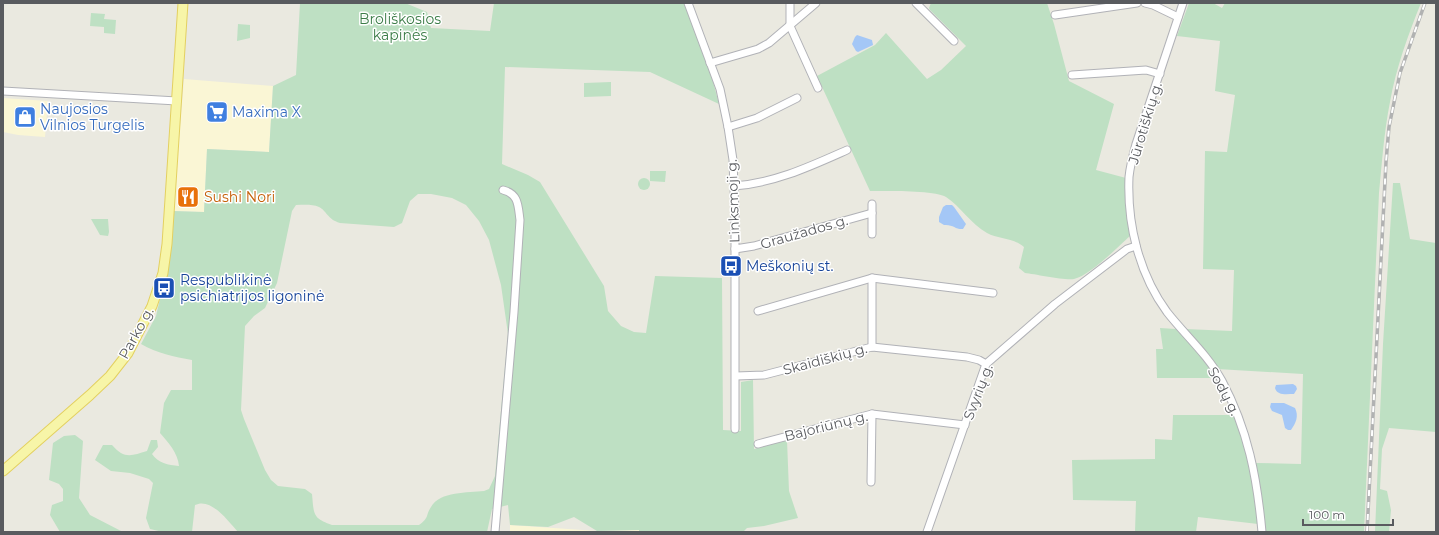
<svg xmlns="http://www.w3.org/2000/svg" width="1439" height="535" viewBox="0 0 1439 535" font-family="Montserrat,sans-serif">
	<rect width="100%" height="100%" fill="#eae9e0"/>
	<g fill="#faf6d5">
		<path d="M 184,79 L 273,86 L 269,152 L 207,149 L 204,212 L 173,211 Z"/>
		<path d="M 3,98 L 48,101 L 45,137 L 18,135 L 3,132 Z"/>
		<path d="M 510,525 L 597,531 L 639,530 L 639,532 L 510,532 Z"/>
	</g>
	<g fill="#bee0c3" fill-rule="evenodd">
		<path d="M 300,3 L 405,3 L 427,12 L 431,28 L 490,31 L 494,3 L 684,3 L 711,74 L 719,104 L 650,72 L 505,67 L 502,164 L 528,175 L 540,182 L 604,286 L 608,311 L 621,326 L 634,332 L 646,333 L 655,276 L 722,278 L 723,430 L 741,431 L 741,382 L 753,380 L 754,449 L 787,440 L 789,491 L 798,518 L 764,526 L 747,528 L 743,532 L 639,532 L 639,530 L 597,531 L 574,517 L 548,527 L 510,525 L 508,505 L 492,509 L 487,532 L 238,532 C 228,521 211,497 195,505 L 192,532 L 163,532 L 150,529 L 146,518 L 153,483 L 149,479 L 130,473 L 111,471 L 95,460 L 103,445 L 112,445 C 124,459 131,456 147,451 L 151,440 L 157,440 L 158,447 L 152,454 C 158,463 168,465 179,466 C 178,453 168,442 160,433 L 164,403 L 171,390 L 192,390 L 192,360 C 174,357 157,353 141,344 L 156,316 L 166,273 L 173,211 L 204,212 L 207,149 L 269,152 L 273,86 L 296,75 ZM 418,194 L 431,194 L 452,198 L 466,205 L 479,221 L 489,240 L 501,285 L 508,334 L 495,476 L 489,489 L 484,491 C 468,493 440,491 431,507 C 425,516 430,517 419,525 L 332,525 C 312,518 314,514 312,494 L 305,489 L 278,486 L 271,480 L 265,470 L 244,419 L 241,410 L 245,326 L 254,316 L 265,308 L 277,283 L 292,211 L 296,205 C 304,205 312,204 319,207 C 327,211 327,219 340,223 L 394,227 L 402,223 L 410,201 Z"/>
		<path d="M 931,3 L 1047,3 L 1054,24 L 1069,81 L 1114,104 L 1096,170 L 1126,178 L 1127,206 L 1130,236 C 1118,247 1089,276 1074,279 C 1066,281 1035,274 1025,273 L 1019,268 L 1024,247 C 1014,238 998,239 987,233 C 971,224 961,207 946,197 C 935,190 885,191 870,191 L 817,76 L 875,45 L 886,33 L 927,79 L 941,70 L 966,46 L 930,10 L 929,8 Z"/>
		<path d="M 1189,3 L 1213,3 L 1222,8 L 1225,3 L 1421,3 C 1408,35 1396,68 1390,102 C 1384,132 1382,163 1379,193 L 1364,532 L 1264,532 L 1255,463 L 1301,464 L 1303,374 L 1217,369 L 1185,329 L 1232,331 L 1234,270 L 1203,269 L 1205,151 L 1227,152 L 1235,95 L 1215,91 L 1220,41 L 1177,36 Z"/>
		<path d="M 91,13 L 105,14 L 104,19 L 116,20 L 115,34 L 104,33 L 104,27 L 90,26 Z"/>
		<path d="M 238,24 L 250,25 L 250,38 L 237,41 Z"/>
		<path d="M 611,82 L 611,96 L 584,97 L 584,83 Z"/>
		<path d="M 650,171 L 666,171 L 665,182 L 650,181 Z"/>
		<circle cx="644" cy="184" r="6"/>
		<path d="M 1393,183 L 1400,183 L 1410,239 L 1436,243 L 1436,432 L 1389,428 L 1382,449 L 1380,489 L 1387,491 L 1391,510 L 1389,532 L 1375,532 L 1383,344 Z"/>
		<path d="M 91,219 L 108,219 L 109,232 L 108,236 L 100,235 Z"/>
		<path d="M 1160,328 L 1176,329 L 1199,354 L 1216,378 L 1157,378 L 1156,349 L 1163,349 Z"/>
		<path d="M 1173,415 L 1235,415 C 1249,450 1253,487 1258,524 L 1198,517 L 1196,532 L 1135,532 L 1136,501 L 1073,500 L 1072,460 L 1155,459 L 1155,439 L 1172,440 Z"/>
		<path d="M 75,435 L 83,441 L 79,498 L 90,515 L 123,532 L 60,532 L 50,515 L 52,505 L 63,501 L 63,489 L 59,484 L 49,480 L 53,443 L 64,436 Z"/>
	</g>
	<g fill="#a4c7f6">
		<path d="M 857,35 L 872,40 L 873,45 L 858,52 L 856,51 L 852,44 L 855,37 Z"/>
		<path d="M 946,205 L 952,205 L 954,207 L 966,224 L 963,229 C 956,230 953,224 944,225 L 939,222 L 939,217 L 943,207 Z"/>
		<path d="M 1293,384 L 1296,386 L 1297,389 L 1294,394 C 1287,394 1277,396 1275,388 L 1276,385 Z"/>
		<path d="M 1271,403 L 1284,403 L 1295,408 C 1299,416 1296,423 1291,430 L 1288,430 L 1285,428 L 1282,415 L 1272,411 L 1270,407 Z"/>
	</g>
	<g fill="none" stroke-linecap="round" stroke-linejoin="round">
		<g stroke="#b1b2b7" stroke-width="9">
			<g id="minor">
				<path d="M 688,3 L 720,89 L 728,127 L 733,160 L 735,215 L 735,429"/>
				<path d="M 790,3 L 790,26 L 818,88"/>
				<path d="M 916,3 L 954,41"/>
				<path d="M 1145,3 L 1153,5 L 1178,17"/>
				<path d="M 1183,3 L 1136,144 C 1133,155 1130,166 1129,177 C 1127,224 1139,274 1167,312 C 1185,335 1208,355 1222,381 C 1248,430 1257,477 1262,532"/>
				<path d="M 1055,15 L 1137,3"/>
				<path d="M 710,63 L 758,49 L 769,43 L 816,3"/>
				<path d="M 1072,75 L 1146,70 L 1160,74"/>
				<path d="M 3,91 L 177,101"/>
				<path d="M 728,127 L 757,118 L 797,98"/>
				<path d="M 734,186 C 775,183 811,166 847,150"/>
				<path d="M 872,204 L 872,234"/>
				<path d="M 735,249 L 754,246 L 872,213"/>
				<path d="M 758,311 L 872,278 L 993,293"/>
				<path d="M 872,347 L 872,278"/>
				<path d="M 736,376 L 764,375 L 872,347 L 967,357 L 979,360 L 986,364"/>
				<path d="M 758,444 L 872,414 L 965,425"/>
				<path d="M 871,482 L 872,414"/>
				<path d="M 495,532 L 514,312 L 520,220 C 518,206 519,194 503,190"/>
				<path d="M 927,532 L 986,364 L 1055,304 L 1127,249 L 1136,246"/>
			</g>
		</g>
		<g stroke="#e3d060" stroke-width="11">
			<path id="major" d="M 3,471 L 90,395 L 110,376 L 128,353 L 152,306 L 163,273 L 167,244 L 183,3"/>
		</g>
		<use href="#minor" stroke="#fff" stroke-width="7"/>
		<use href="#major" stroke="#f7f5a8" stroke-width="9"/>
		<g stroke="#b1b2b2" stroke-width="3.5">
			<path id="rail" d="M 1367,532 L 1386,162 L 1389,127 L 1400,73 L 1425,3"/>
		</g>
		<use href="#rail" stroke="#fff" stroke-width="2" stroke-dasharray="6" stroke-linecap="butt"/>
	</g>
	<defs>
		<g id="supermarket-square" transform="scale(1.15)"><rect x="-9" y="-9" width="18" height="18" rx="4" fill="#3f7fe0" stroke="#fff"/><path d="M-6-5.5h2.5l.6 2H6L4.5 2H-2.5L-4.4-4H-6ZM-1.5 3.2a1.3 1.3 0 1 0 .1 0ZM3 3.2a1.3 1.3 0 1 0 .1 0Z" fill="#fff"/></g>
		<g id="shop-square" transform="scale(1.15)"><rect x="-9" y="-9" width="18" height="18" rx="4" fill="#3f7fe0" stroke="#fff"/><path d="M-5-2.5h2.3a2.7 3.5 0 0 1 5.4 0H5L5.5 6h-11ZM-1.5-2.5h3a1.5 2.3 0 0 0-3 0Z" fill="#fff"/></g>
		<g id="restaurant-square" transform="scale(1.15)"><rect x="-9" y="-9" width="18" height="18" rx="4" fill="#e8710a" stroke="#fff"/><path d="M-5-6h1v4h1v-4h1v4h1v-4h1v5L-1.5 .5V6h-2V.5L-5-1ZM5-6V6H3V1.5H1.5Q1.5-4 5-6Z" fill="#fff"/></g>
		<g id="bus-square" transform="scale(1.15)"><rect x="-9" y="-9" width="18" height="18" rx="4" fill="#1a4fb4" stroke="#fff"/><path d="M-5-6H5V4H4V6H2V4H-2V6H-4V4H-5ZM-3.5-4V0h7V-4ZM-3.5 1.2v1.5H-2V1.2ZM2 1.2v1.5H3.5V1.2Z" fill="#fff"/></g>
	</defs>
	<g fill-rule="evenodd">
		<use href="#supermarket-square" x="217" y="112"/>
		<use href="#shop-square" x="25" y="117"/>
		<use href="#restaurant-square" x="188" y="197"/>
		<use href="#bus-square" x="731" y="266"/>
		<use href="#bus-square" x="164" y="288"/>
	</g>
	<g text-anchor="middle" stroke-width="3" stroke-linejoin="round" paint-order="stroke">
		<g font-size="14" fill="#3b7c47" stroke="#fff">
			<text x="400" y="24">Broliškosios<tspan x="400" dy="16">kapinės</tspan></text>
		</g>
		<g font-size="14" fill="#366cbe" stroke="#fff" text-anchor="start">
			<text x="40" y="114">Naujosios<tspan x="40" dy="16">Vilnios Turgelis</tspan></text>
			<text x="232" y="117">Maxima X</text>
		</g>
		<g font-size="14" fill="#595b5f" stroke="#fff">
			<text transform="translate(1145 123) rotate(-73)" y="5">Jūrotiškių g.</text>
			<text transform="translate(733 201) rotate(-92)" y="5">Linksmoji g.</text>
			<text transform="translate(804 232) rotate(-16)" y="5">Graužados g.</text>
			<text transform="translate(136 333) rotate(-61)" y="5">Parko g.</text>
			<text transform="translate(825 359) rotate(-15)" y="5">Skaidiškių g.</text>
			<text transform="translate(1224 391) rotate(62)" y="5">Sodų g.</text>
			<text transform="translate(978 392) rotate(-69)" y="5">Svyrių g.</text>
			<text transform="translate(826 426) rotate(-14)" y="5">Bajoriūnų g.</text>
		</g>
		<g font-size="14" fill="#c56008" stroke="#fff" text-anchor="start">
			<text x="204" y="202">Sushi Nori</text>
		</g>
		<g font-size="14" fill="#164399" stroke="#fff" text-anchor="start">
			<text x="746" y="271">Meškonių st.</text>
			<text x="180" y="285">Respublikinė<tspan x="180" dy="16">psichiatrijos ligoninė</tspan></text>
		</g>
	</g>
	<rect width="1439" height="535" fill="none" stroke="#595b5f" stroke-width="8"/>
	<path d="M1303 519v6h90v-6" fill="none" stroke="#595b5f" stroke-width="2"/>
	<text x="1309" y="519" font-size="12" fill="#595b5f" stroke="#ffffff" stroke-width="3" paint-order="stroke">100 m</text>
</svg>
